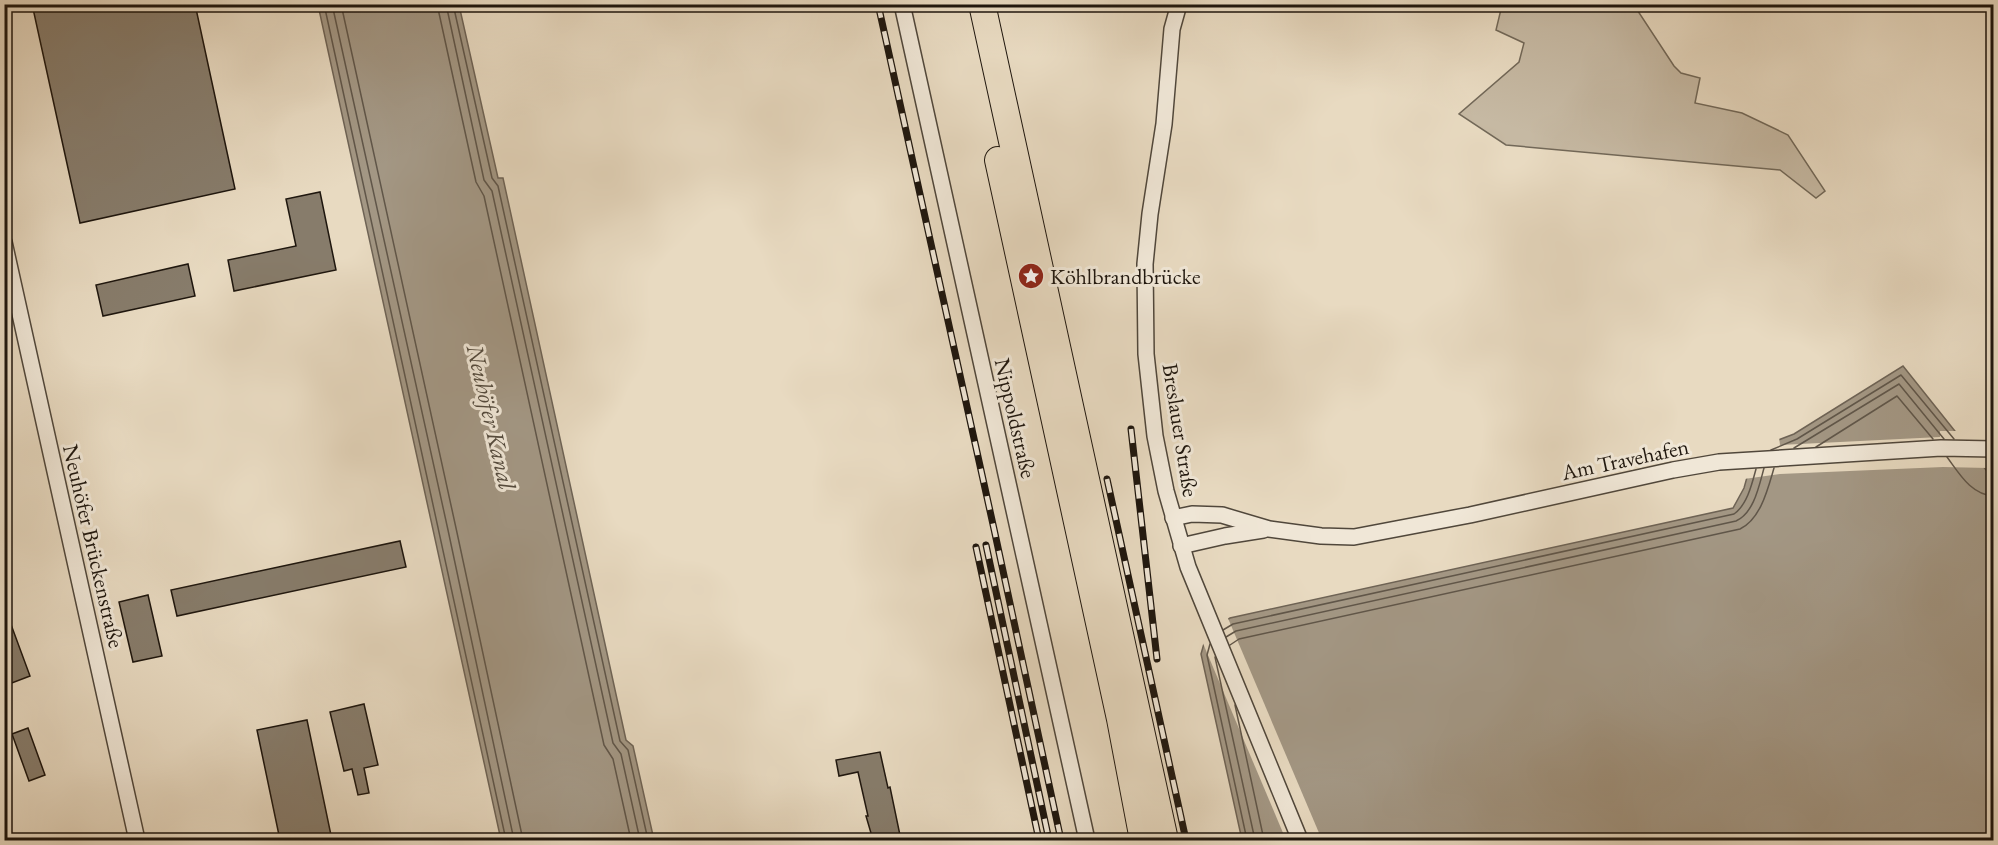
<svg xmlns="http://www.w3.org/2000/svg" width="1998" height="845" viewBox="0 0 1998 845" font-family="'EB Garamond',serif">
	<rect width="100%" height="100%" fill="#e8dac1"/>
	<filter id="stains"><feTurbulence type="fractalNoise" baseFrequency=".00333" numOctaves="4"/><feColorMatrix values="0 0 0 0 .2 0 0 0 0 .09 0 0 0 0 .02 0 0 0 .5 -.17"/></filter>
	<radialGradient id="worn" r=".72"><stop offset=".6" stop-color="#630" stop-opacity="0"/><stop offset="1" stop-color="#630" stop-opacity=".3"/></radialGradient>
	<path fill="#c6b9a3" stroke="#726858" stroke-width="1.5" d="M 1502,5 L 1634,5 L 1674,66 L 1681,73 L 1700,78 L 1695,103 L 1742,113 L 1788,135 L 1825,191 L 1816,198 L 1780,170 L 1506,145 L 1459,114 L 1519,62 L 1524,43 L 1496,30 Z"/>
	<g fill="#a39784" stroke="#6e6355" stroke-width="1.5">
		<path d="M 318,5 L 459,5 L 498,178 L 503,178 L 626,740 L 633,746 L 654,840 L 501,840 Z"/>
		<path d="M 1903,366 L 1986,470 L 1993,475 L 1993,840 L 1242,840 L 1201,654 L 1207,633 L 1230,618 L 1733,508 L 1744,488 L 1755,449 L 1794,434 Z"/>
	</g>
	<g fill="#e8dac1">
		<path d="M 1940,431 L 1959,431 L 1988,468 L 1943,467 L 1780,474 L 1744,479 L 1753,447 L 1779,437 L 1780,445 L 1940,437 Z"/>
		<path d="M 1227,616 L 1322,840 L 1286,840 L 1202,641 L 1205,631 Z"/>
	</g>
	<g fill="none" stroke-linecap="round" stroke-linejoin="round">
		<g stroke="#605649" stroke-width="1.5">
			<path d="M 324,4 L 506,840"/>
			<path d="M 332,4 L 448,530 L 514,840"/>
			<path d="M 341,4 L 456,528 L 523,840"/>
			<path d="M 437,4 L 476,182 L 484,196 L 604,745 L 613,759 L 631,840"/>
			<path d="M 446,4 L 484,180 L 492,191 L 613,743 L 621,754 L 640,840"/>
			<path d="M 453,4 L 492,178 L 498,186 L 620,741 L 628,750 L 648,840"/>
			<path d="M 1816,447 L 1897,396 L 1933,439"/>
			<path d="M 1794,448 L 1899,384 L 1944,439"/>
			<path d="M 1771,450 L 1797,439 L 1901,375 L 1954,439"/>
			<path d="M 1947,457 C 1959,473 1971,495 1994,496"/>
			<path d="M 1223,630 L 1233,624 L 1734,514 C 1747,505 1752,484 1756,469"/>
			<path d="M 1226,637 L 1236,631 L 1736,521 C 1754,513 1759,486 1764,468"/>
			<path d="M 1210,644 L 1207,655 L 1247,840"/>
			<path d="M 1230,645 L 1239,639 L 1740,529 C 1761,519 1768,488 1774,468"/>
			<path d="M 1215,657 L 1255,840"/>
			<path d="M 1235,705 L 1264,840"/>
		</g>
	</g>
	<g fill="#877c6b" stroke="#1e160e" stroke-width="1.5">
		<path d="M 32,4 L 195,4 L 235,189 L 80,223 Z"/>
		<path d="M 320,192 L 336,270 L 234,291 L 228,260 L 296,246 L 286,199 Z"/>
		<path d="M 188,264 L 195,296 L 103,316 L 96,285 Z"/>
		<path d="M 400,541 L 406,567 L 177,616 L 171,590 Z"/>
		<path d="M 148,595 L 162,656 L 133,662 L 119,602 Z"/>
		<path d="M 4,611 L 6,611 L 30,676 L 4,686 Z"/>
		<path d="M 364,704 L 378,765 L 364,768 L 369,793 L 358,795 L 352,769 L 344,771 L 330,712 Z"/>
		<path d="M 307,720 L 332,840 L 280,840 L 257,730 Z"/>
		<path d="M 28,728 L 45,775 L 29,781 L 12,734 Z"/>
		<path d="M 880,752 L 888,788 L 890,787 L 901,840 L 873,840 L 866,816 L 868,816 L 858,772 L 839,776 L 836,760 Z"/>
	</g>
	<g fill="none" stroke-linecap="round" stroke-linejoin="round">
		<g stroke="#50473b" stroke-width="18">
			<g id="minor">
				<path d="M 902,4 L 1087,840"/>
				<path d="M 1179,4 L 1172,29 L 1164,124 L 1150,214 L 1145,264 L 1146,354 L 1155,436 L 1166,491 L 1188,567 L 1300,840"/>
				<path d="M 4,242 L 137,840"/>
				<path d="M 1173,518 L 1192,514 L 1222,515 L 1269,529 L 1321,536 L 1354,537 L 1470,515 L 1673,470 L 1719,462 L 1941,448 L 1994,449"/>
				<path d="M 1181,546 L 1225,536 L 1263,530"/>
			</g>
		</g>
		<g stroke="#1e160e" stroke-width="28">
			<g id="primary">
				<path d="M 982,4 L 1165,840"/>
				<path d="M 998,160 L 1120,719 L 1143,840"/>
			</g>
		</g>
		<use href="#minor" stroke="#f0e7d7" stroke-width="15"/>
		<use href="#primary" stroke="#e8dac1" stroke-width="26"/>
		<g stroke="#1e160e" stroke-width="7">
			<g id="rail">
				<path d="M 878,4 L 994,529 L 1061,840"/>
				<path d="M 1131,429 L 1157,659"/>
				<path d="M 1107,479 L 1186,840"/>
				<path d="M 986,545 L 1049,840"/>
				<path d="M 976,547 L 1039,840"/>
			</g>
		</g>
		<use href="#rail" stroke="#f0e7d7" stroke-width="4.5" stroke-dasharray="14" stroke-linecap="butt"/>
	</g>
	<defs>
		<g id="sight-disc" transform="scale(1.35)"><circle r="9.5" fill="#8f2418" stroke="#f0e7d7"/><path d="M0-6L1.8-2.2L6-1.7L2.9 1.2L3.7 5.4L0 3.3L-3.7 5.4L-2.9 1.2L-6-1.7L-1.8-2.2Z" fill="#fff"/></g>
	</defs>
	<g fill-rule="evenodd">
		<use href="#sight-disc" x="1031" y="276"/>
	</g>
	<g text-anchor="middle" stroke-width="6" stroke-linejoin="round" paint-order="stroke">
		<g font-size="22" fill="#1e160e" stroke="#f0e7d7" text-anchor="start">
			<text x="1050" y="284">Köhlbrandbrücke</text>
		</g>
		<g font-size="22" fill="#1e160e" stroke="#f0e7d7">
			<text transform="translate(1016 418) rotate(77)" y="8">Nippoldstraße</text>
			<text transform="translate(1181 430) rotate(81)" y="8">Breslauer Straße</text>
			<text transform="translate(1625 459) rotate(-12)" y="8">Am Travehafen</text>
			<text transform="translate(94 546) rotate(77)" y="8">Neuhöfer Brückenstraße</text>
		</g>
		<g font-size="24" font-style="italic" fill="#534a3d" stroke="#f0e7d7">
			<text transform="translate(491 417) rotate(77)" y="8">Neuhöfer Kanal</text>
		</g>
	</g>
	<rect width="1998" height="845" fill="none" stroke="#e8dac1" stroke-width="24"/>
	<rect x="6" y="6" width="1986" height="833" fill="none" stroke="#1e160e" stroke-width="3"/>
	<rect x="12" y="12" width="1974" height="821" fill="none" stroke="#1e160e" stroke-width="1.5"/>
	<rect width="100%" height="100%" filter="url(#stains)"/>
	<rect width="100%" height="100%" fill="url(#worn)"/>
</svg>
